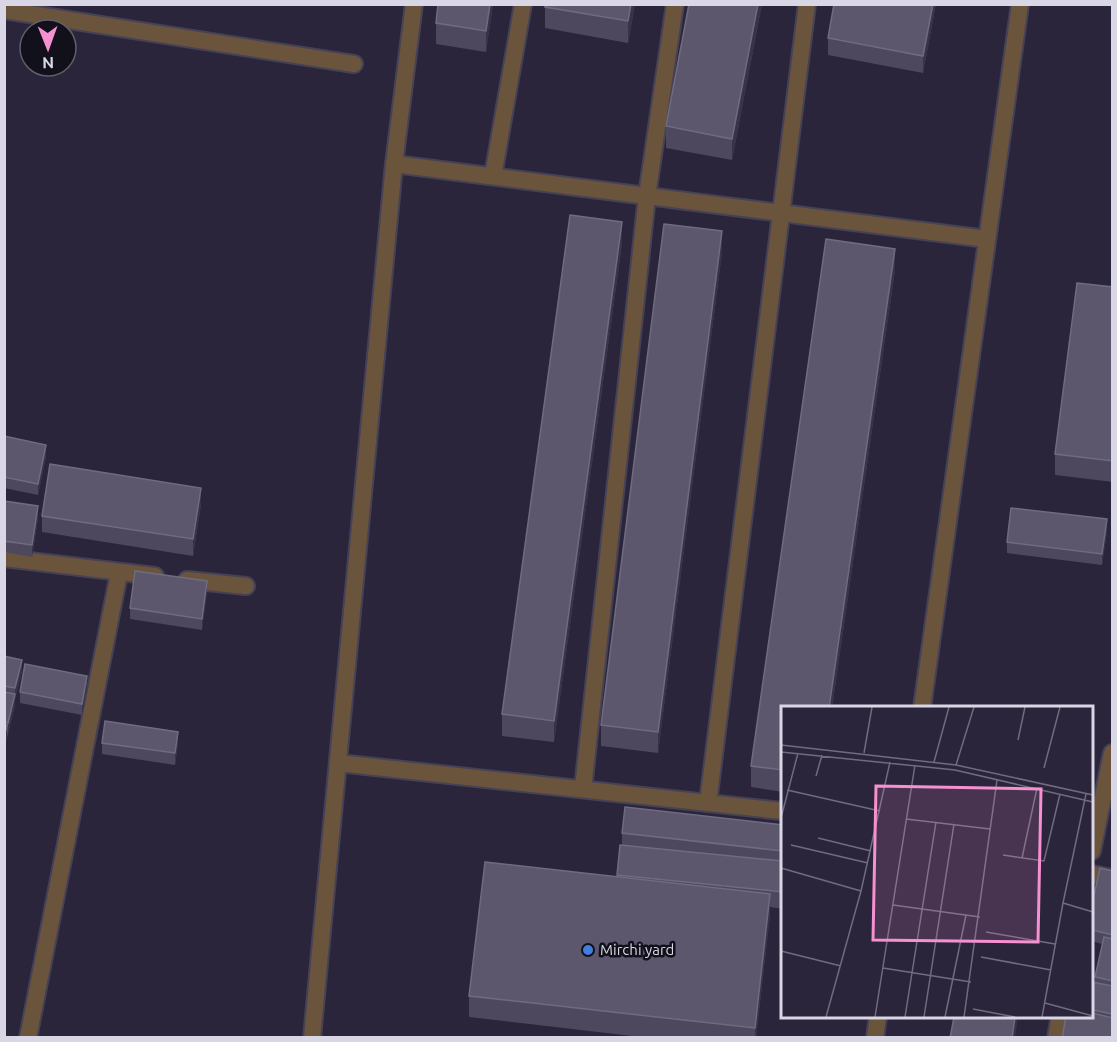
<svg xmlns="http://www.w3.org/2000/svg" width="1117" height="1042" viewBox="0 0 1117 1042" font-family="Ubuntu,sans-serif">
	<rect width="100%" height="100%" fill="#2a253b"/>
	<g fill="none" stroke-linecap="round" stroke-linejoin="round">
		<g stroke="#464156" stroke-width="20">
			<g id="minor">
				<path d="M 4,10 L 354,64"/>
				<path d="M 394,164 L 987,239"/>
				<path d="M 493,176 L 523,4"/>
				<path d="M 4,558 L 155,576"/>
				<path d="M 187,580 L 246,586"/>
				<path d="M 922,708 L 1020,4"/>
				<path d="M 338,763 L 782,811"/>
				<path d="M 583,789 L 647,196 L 675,4"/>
				<path d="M 708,803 L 807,4"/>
				<path d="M 1092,851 L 1112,753"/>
				<path d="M 1092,874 L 1112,878"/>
				<path d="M 28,1038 L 119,573"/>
				<path d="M 312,1038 L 394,164 L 414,4"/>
				<path d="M 875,1038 L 878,1016"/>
				<path d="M 1056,1038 L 1060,1016"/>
			</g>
		</g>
		<use href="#minor" stroke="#6a553c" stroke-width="16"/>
	</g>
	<g fill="#4d485e">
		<path d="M 438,4 L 493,4 L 486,52 L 436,44 L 436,23 Z"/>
		<path d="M 635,4 L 628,43 L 545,28 L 545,7 Z"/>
		<path d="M 762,4 L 732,160 L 666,148 L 666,126 Z"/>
		<path d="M 834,4 L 936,4 L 923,73 L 828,55 L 828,38 Z"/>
		<path d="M 622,243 L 554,742 L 502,736 L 502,714 Z"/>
		<path d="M 722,252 L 658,753 L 601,746 L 601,725 Z"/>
		<path d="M 895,270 L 832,708 L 783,708 L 783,792 L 751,787 L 751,766 Z"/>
		<path d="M 1113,287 L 1113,482 L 1055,475 L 1055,454 Z"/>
		<path d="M 4,436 L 46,456 L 38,495 L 4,488 Z"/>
		<path d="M 4,501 L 38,518 L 32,557 L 4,552 Z"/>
		<path d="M 201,504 L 193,556 L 42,532 L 42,516 Z"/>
		<path d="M 1107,531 L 1102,565 L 1007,553 L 1007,542 Z"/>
		<path d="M 207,592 L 202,630 L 130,619 L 130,608 Z"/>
		<path d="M 4,656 L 22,671 L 15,699 L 15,705 L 4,750 Z"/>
		<path d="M 87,688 L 82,715 L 20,703 L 20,692 Z"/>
		<path d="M 102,743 L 178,743 L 175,765 L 102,754 Z"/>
		<path d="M 783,825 L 783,909 L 770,907 L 770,915 L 756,1038 L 649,1038 L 469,1017 L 469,996 L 617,877 L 620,845 L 622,845 L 622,833 Z"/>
		<path d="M 1113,871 L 1113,1038 L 1092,1017 L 1092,982 L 1095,983 L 1095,977 L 1102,944 L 1092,941 L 1092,904 Z"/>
	</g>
	<g fill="#38334a">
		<path d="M 490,4 L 493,4 L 486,52 L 486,31 Z"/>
		<path d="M 631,4 L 635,4 L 628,43 L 628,21 Z"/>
		<path d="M 758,4 L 762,4 L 732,160 L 732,139 Z"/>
		<path d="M 933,4 L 936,4 L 923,73 L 923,56 Z"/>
		<path d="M 622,222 L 622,243 L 554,742 L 554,721 Z"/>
		<path d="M 722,231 L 722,252 L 658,753 L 658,732 Z"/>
		<path d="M 895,249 L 895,270 L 832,708 L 829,708 Z"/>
		<path d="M 46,445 L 46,456 L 38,495 L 38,484 Z"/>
		<path d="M 201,488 L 201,504 L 193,556 L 193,539 Z"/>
		<path d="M 38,506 L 38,518 L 32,557 L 32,545 Z"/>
		<path d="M 1107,519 L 1107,531 L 1102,565 L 1102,554 Z"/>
		<path d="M 207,581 L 207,592 L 202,630 L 202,619 Z"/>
		<path d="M 22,660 L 22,671 L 15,700 L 15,688 Z"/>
		<path d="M 87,676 L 87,688 L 82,715 L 82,704 Z"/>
		<path d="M 15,694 L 15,705 L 8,734 L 8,723 Z"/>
		<path d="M 7,725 L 7,737 L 4,750 L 4,738 Z"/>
		<path d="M 178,732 L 178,743 L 175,765 L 175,753 Z"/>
		<path d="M 770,894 L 770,915 L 756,1038 L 755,1038 L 755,1028 Z"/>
		<path d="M 1015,1017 L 1018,1017 L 1015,1038 L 1012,1038 Z"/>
	</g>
	<g fill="#5c576d" stroke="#6f6b80" stroke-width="1.5">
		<path d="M 438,4 L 490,4 L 486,31 L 436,23 Z"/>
		<path d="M 545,4 L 631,4 L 628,21 L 545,7 Z"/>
		<path d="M 689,4 L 758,4 L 732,139 L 666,126 Z"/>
		<path d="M 834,4 L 933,4 L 923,56 L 828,38 Z"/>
		<path d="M 570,215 L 622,222 L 554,721 L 502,714 Z"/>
		<path d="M 664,224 L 722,231 L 658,732 L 601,725 Z"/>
		<path d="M 826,239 L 895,249 L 829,708 L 783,708 L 783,770 L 751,766 Z"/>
		<path d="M 1077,283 L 1113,287 L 1113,461 L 1055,454 Z"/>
		<path d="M 4,436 L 46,445 L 38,484 L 4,477 Z"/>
		<path d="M 50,464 L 201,488 L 193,539 L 42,516 Z"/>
		<path d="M 4,501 L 38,506 L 32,545 L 4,541 Z"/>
		<path d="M 1011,508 L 1107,519 L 1102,554 L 1007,542 Z"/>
		<path d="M 135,571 L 207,581 L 202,619 L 130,608 Z"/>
		<path d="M 4,656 L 22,660 L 15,688 L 4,686 Z"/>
		<path d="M 25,664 L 87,676 L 82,704 L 20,692 Z"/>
		<path d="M 4,692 L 15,694 L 8,723 L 4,722 Z"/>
		<path d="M 105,721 L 178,732 L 175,753 L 102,743 Z"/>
		<path d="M 4,725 L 7,725 L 4,738 Z"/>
		<path d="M 625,807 L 783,825 L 783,851 L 622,833 Z"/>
		<path d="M 620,845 L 783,861 L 783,892 L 617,875 Z"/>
		<path d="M 485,862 L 770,894 L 755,1028 L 469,996 Z"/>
		<path d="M 1100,868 L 1113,871 L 1113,935 L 1092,930 L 1092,904 Z"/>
		<path d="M 1104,937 L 1113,939 L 1113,981 L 1095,977 Z"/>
		<path d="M 1092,982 L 1113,986 L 1113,1014 L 1092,1010 Z"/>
		<path d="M 1092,1013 L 1113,1018 L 1113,1038 L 1062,1038 L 1066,1017 L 1092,1017 Z"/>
		<path d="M 954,1017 L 1015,1017 L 1012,1038 L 950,1038 Z"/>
	</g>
	<circle fill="#3f7fe0" stroke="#12101a" stroke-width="2" cx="588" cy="950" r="6"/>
	<g text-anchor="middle" stroke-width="5" stroke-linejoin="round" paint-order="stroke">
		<g font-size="15" fill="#d9d6e5" stroke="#12101a" text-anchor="start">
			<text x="600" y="955">Mirchi yard</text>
		</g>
	</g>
	<g transform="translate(781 706)">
		<rect width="312" height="312" fill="#2a253b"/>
		<path fill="none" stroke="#706c7f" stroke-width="1.5" d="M 237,34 L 244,1M 0,39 L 175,59 L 312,89M 0,46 L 174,64 L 312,96M 83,47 L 91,1M 153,56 L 168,1M 175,59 L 193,1M 263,62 L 279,1M 35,70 L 41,49M 6,84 L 99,105M 0,112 L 17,47M 125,113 L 209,123M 37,132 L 90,145M 10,139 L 87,157M 222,149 L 263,155 L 279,88M 241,152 L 256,82M 0,162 L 80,185M 282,197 L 305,88M 112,199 L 199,211M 205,226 L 274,238M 0,245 L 60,260M 200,251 L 270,264M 102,262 L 190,276M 264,297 L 312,310M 192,303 L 234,311M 45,311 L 80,185 L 109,56M 94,311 L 134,59M 124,311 L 155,116M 143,311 L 173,118M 164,311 L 185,209M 183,311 L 216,74M 261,311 L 282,197 L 312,206"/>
		<path fill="#f590d1" fill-opacity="0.15" stroke="#f590d1" stroke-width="3" d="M 95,80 L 260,83 L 257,236 L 92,234 Z"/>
		<rect width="312" height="312" fill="none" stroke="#d9d6e5" stroke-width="3"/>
	</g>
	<rect width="1117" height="1042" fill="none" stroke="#d9d6e5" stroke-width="12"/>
	<g transform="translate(48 48) rotate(179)"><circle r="28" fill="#12101a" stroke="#625f6b" stroke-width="1.5"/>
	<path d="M0-4.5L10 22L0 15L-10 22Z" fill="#f590d1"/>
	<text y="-9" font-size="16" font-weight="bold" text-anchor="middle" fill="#d9d6e5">N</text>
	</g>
</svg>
